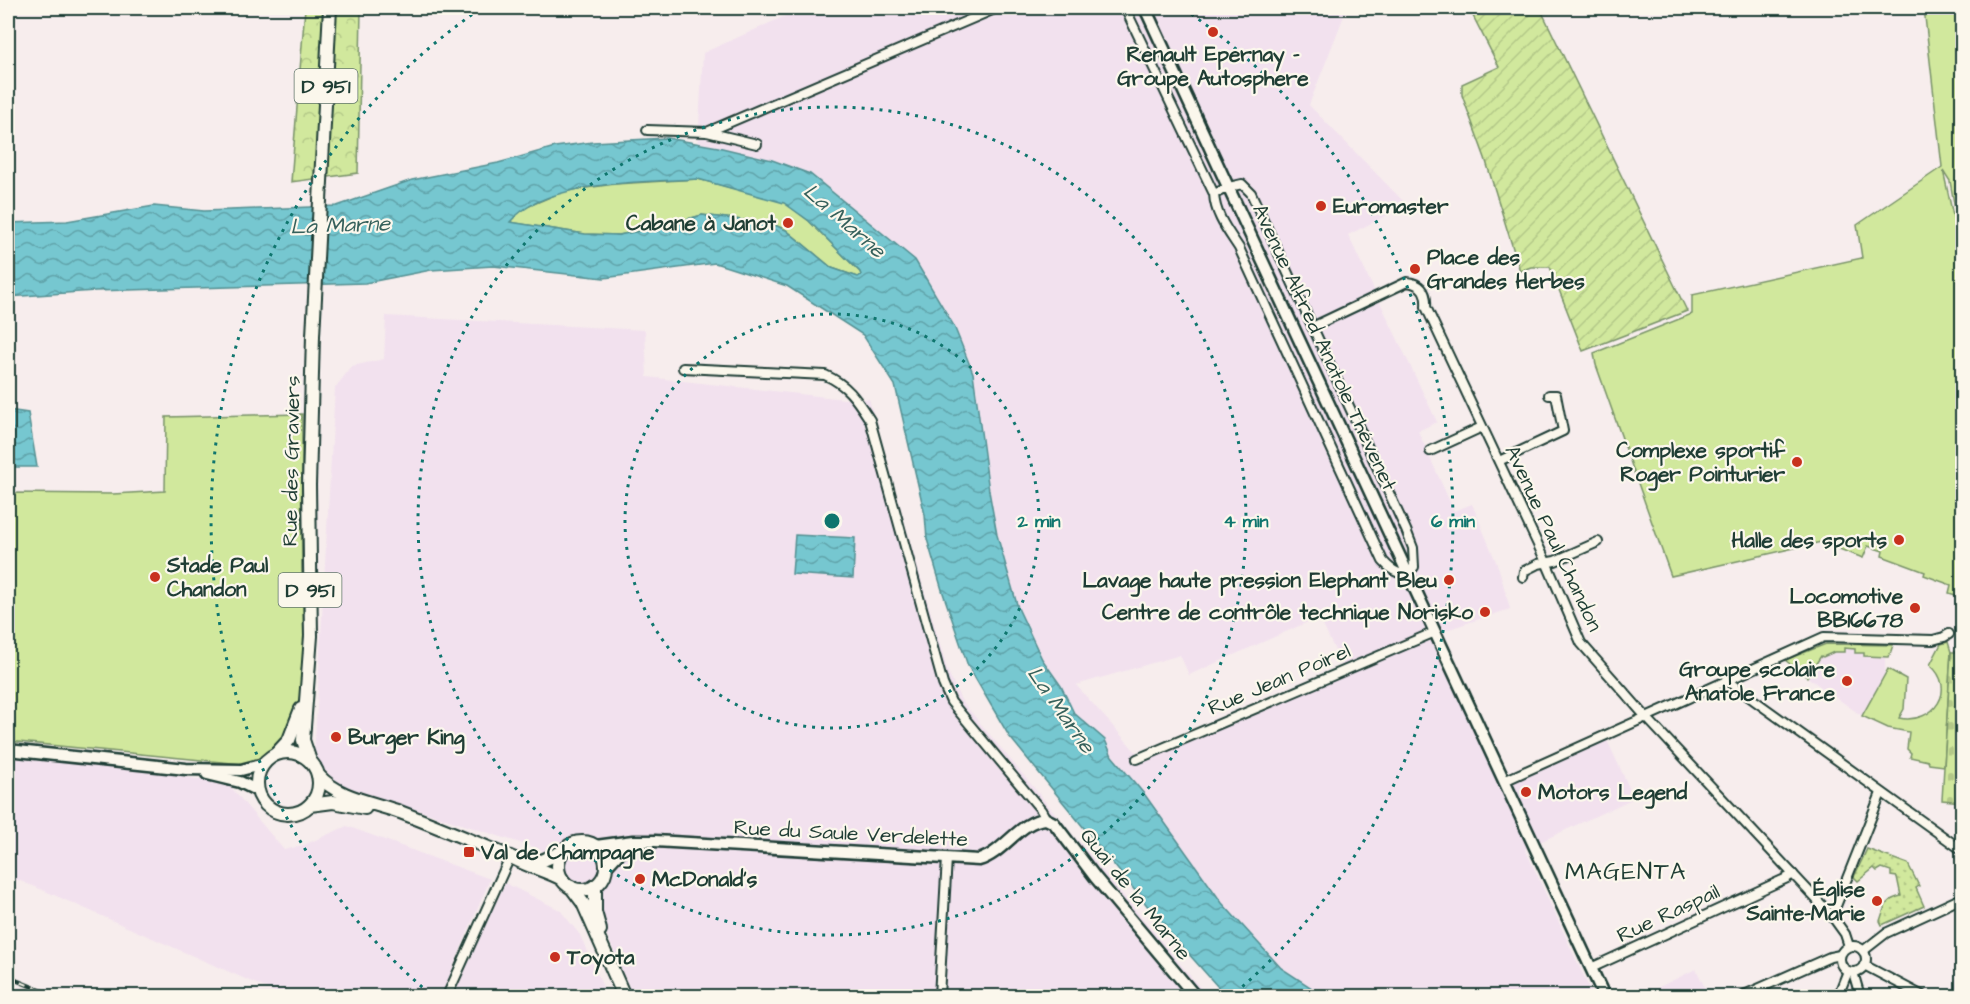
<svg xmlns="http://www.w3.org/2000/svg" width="1970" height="1004" viewBox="0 0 1970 1004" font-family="'Architects Daughter',sans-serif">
	<defs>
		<pattern id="forest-crowns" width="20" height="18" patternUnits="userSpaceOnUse" patternTransform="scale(1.5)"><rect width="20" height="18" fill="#d1e89d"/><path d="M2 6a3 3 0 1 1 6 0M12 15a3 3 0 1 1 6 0" fill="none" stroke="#b3c888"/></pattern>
		<pattern id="cemetery-stones" width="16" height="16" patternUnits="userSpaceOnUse" patternTransform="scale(1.5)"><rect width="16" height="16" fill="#d1e89d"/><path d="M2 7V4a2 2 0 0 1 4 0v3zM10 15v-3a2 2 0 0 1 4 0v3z" fill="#b3c888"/></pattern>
		<pattern id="park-dots" width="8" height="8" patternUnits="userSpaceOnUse" patternTransform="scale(1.5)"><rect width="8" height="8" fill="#d1e89d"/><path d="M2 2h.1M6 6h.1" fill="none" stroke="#b3c888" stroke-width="1.8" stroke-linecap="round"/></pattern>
		<pattern id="garden-furrows" width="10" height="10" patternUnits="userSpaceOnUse" patternTransform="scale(1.5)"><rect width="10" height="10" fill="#d1e89d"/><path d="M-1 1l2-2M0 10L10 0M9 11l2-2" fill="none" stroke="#b3c888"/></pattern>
		<pattern id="water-waves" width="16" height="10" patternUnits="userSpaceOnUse" patternTransform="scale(1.5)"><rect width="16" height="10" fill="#76c7d0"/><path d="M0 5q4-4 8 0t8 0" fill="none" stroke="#60a3aa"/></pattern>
	</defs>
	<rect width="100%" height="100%" fill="#f7eded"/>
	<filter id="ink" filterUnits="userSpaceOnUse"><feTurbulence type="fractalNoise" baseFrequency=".0167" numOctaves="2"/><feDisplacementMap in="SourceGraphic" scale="12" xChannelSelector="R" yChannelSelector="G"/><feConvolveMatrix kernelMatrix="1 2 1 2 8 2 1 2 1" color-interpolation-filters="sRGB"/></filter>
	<g filter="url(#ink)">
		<g fill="#f2e1ee">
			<path d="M 803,8 L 1347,8 L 1309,105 L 1407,205 L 1348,235 L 1437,422 L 1418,431 L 1454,511 L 1472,504 L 1499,569 L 1510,609 L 1443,631 L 1430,629 L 1343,667 L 1319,617 L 1189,675 L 1180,655 L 1076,685 L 1144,761 L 1431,637 L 1501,788 L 1606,738 L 1634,798 L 1525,849 L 1593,996 L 1324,996 L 1281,968 L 1222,903 L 1145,795 L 1112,756 L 1105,740 L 1074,714 L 1061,686 L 1042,659 L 1018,608 L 997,535 L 989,491 L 915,260 L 810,174 L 772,160 L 698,143 L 703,53 Z"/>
			<path d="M 386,316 L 645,330 L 647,377 L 844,399 L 869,399 L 948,672 L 961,700 L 1207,996 L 633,996 L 606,933 L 542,850 L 334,783 L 314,759 L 335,388 L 352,366 L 384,359 Z"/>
			<path d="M 1844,648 L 1856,649 L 1864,653 L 1864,656 L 1885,657 L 1885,675 L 1862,716 L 1807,677 L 1821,656 L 1823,657 L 1834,652 L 1843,652 Z"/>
			<path d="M 8,757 L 146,770 L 229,785 L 284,850 L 304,845 L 347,826 L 490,879 L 441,996 L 284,996 L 45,891 L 8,876 Z"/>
			<path d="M 505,883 L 560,910 L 580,935 L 607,996 L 453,996 Z"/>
			<path d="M 1696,969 L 1709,996 L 1657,996 L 1653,990 Z"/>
		</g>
		<g fill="#d1e89d" stroke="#789268" stroke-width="1.5">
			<path d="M 1924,8 L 1962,8 L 1962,219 L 1957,220 L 1950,181 L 1943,170 L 1962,257 L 1962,342 L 1959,346 L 1962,382 L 1962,597 L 1949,593 L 1951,585 L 1924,575 L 1925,572 L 1882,556 L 1883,551 L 1868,546 L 1863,558 L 1821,542 L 1671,576 L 1596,365 L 1594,353 L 1692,314 L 1692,295 L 1862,258 L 1857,225 L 1942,167 Z"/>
			<path d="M 698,179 L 784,202 L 809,221 L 860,272 L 861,275 L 858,277 L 832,268 L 786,230 L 777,226 L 742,220 L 702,215 L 659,227 L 619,235 L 585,234 L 509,222 L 522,209 L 564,191 L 615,184 Z"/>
			<path d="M 302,414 C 302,470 301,525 302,580 C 303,624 308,671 296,713 C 288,738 269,762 242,764 L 8,741 L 8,493 L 113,494 L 165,491 L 166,417 Z"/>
			<path d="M 1948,642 L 1951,652 L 1944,766 L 1929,764 L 1928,761 L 1910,757 L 1911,753 L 1907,749 L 1909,732 L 1888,728 L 1862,716 L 1888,669 L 1906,679 L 1904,709 L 1899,718 C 1934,725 1958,689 1930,665 L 1941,644 Z"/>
			<path d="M 1826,644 L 1893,645 L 1889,657 L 1864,656 L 1864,653 L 1855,653 L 1855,649 L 1844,648 L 1844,652 L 1834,652 L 1823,657 L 1821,656 L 1807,677 L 1785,660 Z"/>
		</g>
		<path fill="url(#forest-crowns)" stroke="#789268" stroke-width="1.5" d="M 305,8 L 361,8 L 358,173 L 291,182 Z"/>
		<path fill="url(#cemetery-stones)" stroke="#789268" stroke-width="1.5" d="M 1951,652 L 1962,652 L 1962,802 L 1942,800 Z"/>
		<path fill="url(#park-dots)" stroke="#789268" stroke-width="1.5" d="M 1867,849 L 1908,864 L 1919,886 L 1916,888 L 1924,906 L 1882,925 L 1880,921 C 1885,906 1885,900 1901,896 L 1897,877 L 1891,876 L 1891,871 L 1882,868 L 1877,871 L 1874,868 L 1858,881 L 1854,877 Z"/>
		<path fill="url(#garden-furrows)" stroke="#789268" stroke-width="1.5" d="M 1469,8 L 1540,8 L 1687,311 L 1583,351 L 1550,267 L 1531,267 L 1520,271 L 1485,158 L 1462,95 L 1462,84 L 1499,67 Z"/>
		<g fill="url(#water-waves)" stroke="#539092" stroke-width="1.5" fill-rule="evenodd">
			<path d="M 667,138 L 718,147 L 772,160 L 810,174 L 915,260 L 954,326 L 973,373 L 989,491 L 997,535 L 1018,608 L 1042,659 L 1061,686 L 1074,713 L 1105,740 L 1112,756 L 1145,795 L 1222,903 L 1281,968 L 1324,996 L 1226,996 L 1163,925 L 1009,736 L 968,666 L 942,590 L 927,539 L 925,515 L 895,385 L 863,335 L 787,286 L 715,263 L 604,278 L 493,266 L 431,270 L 365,283 L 95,291 L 8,297 L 8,223 L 67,221 L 154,206 L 204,211 L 337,206 L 412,180 L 498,163 L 555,147 L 593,142 ZM 698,179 L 784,203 L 809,221 L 860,272 L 861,275 L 858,277 L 832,268 L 786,230 L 777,226 L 742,220 L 702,215 L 659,227 L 619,235 L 585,234 L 510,222 C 544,180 646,182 698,179 Z"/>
			<path d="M 8,410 L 28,413 L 37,467 L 8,467 Z"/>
			<path d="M 795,535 L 855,538 L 853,578 L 792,574 Z"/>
		</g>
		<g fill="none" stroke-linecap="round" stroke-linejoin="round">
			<g stroke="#1f3d34" stroke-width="12">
				<g id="minor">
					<path d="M 1125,8 L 1214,194 C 1215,215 1228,231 1239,248 L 1383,561 C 1392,571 1402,579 1414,567 L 1413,548 L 1406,530 L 1251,193 L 1242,184 L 1229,187 L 1214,194"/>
					<path d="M 647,130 L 707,132 L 757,144"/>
					<path d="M 707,132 L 997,8"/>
					<path d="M 1312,327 L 1407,282 C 1423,284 1427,293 1426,307 L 1547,564 L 1581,643 L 1646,717 L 1832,916 L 1845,934 L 1849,946"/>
					<path d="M 683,368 L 825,375 C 848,385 857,400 870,420 L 943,684 L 951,702 L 1041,810 L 1046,819"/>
					<path d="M 1430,451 L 1482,427"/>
					<path d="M 1499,461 L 1563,431 L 1556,395 L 1549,395"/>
					<path d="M 1523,577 L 1524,571 L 1538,564 L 1555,561 L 1598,542"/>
					<path d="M 1726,680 L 1962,850"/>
					<path d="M 1137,759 L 1435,632"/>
					<path d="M 1504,781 L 1824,637 L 1933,640 L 1944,637 L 1949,634"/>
					<path d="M 1832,916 L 1881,793"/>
					<circle cx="1853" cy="959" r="13"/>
					<path d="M 1863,951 L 1886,933 L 1962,898"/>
					<path d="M 1864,965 L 1923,996"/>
					<path d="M 1591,968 L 1787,878 L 1793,874"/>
					<path d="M 1853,972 L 1860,996"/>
					<path d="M 447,996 L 510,857"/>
					<path d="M 939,996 L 947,858"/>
					<path d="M 1742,996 L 1830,957 L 1840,955"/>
					<path d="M 1838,996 L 1848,971"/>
				</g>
			</g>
			<g stroke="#1f3d34" stroke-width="15">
				<g id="tertiary">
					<path d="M 596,846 L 633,841 L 655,841 L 979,860 C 1004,853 1020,820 1046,819 L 1054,823 L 1095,877 L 1195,996"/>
					<path d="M 606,867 L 618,854 L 636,843"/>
				</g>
			</g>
			<g stroke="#1f3d34" stroke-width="15">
				<g id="secondary">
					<path d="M 1145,8 L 1604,996"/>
					<path d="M 8,750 L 186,769 L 241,770 L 264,764"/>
					<path d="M 207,774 L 240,782 L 258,791"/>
				</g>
			</g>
			<g stroke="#1f3d34" stroke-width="16">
				<g id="primary">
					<circle cx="288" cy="783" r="31"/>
					<path d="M 276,754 L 289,740 L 301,709"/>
					<path d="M 310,761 L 303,740 L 311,636 L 309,485 L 313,336 L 330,8"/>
					<path d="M 318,775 C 338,798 372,802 400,812 C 439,827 477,843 515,859 C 530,867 547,871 562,879"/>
					<path d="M 310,805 L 333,802 L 365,808"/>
					<circle cx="582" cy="866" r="24"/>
					<path d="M 527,860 L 541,861 L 562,852"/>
					<path d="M 595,886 L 595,912 L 600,930"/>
					<path d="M 571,887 L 583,903 L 624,996"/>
				</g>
			</g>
			<use href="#minor" stroke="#fbf7ec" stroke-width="8"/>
			<use href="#tertiary" stroke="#fbf7ec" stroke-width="10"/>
			<use href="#secondary" stroke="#fbf7ec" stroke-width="10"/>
			<use href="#primary" stroke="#fbf7ec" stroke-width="12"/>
			<g stroke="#1f3d34" stroke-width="4.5">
				<path id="rail" d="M 8,977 L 55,996"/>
			</g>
			<use href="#rail" stroke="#fbf7ec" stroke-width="2" stroke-dasharray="7" stroke-linecap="butt"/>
		</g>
	</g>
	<g fill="none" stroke="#0f766e" stroke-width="3" stroke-dasharray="3 6">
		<circle cx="832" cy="521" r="207"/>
		<circle cx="832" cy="521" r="414"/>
		<path d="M429 993A621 621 0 0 1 480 9M1184 9A621 621 0 0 1 1235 993"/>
	</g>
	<g fill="#c8321e" stroke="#fbf7ec" stroke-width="2">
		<circle cx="1213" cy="32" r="6"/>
		<circle cx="1321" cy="206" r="6"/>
		<circle cx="788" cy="223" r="6"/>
		<circle cx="1415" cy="269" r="6"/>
		<circle cx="1797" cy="462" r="6"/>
		<circle cx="1899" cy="540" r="6"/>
		<circle cx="155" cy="577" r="6"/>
		<circle cx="1449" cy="580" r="6"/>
		<circle cx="1915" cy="608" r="6"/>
		<circle cx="1485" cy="612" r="6"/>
		<circle cx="1847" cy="681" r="6"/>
		<circle cx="336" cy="737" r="6"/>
		<circle cx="1526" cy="792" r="6"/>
		<rect x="463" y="846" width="12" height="12" rx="3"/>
		<circle cx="640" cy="879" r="6"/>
		<circle cx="1877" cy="901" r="6"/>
		<circle cx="555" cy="957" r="6"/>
	</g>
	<g text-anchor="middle" stroke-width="4.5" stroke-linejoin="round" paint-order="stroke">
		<g fill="#fbf7ec" stroke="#61756b" stroke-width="1.5">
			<rect x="294.5" y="69" width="63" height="34" rx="4.5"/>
			<rect x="278.5" y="573" width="63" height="34" rx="4.5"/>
		</g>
		<g font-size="20" font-weight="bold" fill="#1f3d34">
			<text x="326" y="93">D 951</text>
			<text x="310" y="597">D 951</text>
		</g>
		<g font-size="21" font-weight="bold" fill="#1f3d34" stroke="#fbf7ec" text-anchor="start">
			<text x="1213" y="61" text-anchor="middle">Renault Epernay -<tspan x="1213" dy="24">Groupe Autosphere</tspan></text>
			<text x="1333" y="213">Euromaster</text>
			<text x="776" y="230" text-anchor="end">Cabane à Janot</text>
			<text x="1427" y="264">Place des<tspan x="1427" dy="24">Grandes Herbes</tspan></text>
			<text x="1785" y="457" text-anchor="end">Complexe sportif<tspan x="1785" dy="24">Roger Pointurier</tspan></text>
			<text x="1887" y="547" text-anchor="end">Halle des sports</text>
			<text x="167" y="572">Stade Paul<tspan x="167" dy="24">Chandon</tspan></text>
			<text x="1437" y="587" text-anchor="end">Lavage haute pression Elephant Bleu</text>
			<text x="1903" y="603" text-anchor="end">Locomotive<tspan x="1903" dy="24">BB16678</tspan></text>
			<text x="1473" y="619" text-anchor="end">Centre de contrôle technique Norisko</text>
			<text x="1835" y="676" text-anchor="end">Groupe scolaire<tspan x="1835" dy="24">Anatole France</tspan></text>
			<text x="348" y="744">Burger King</text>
			<text x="1538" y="799">Motors Legend</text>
			<text x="481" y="859">Val de Champagne</text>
			<text x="652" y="886">McDonald's</text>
			<text x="1865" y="896" text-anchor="end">Église<tspan x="1865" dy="24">Sainte-Marie</tspan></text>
			<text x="567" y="964">Toyota</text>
		</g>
		<g font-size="21" fill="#1f3d34" stroke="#fbf7ec">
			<text transform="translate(1325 347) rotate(65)" y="7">Avenue Alfred Anatole Thévenet</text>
			<text transform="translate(291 461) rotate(-89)" y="7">Rue des Graviers</text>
			<text transform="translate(1554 538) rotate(65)" y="7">Avenue Paul Chandon</text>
			<text transform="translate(1279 679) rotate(-23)" y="7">Rue Jean Poirel</text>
			<text transform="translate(851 833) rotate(3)" y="7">Rue du Saule Verdelette</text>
			<text transform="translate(1136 894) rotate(51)" y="7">Quai de la Marne</text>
			<text transform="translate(1668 913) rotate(-25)" y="7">Rue Raspail</text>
		</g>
		<g font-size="22" font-style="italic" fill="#35605b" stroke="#fbf7ec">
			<text transform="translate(845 220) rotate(41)" y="8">La Marne</text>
			<text transform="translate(340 224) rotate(-2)" y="8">La Marne</text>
			<text transform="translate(1062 709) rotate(55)" y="8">La Marne</text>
		</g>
		<g font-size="24" letter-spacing="1.5" fill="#1f3d34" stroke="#fbf7ec">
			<text x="1626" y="879">MAGENTA</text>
		</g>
	</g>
	<circle cx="832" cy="521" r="9" fill="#0f766e" stroke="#fbf7ec" stroke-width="3"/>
	<g font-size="18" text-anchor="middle" font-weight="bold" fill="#0f766e" stroke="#fbf7ec" stroke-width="4.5" stroke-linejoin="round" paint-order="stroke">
		<text x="1039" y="527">2 min</text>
		<text x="1246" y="527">4 min</text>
		<text x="1453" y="527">6 min</text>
	</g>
	<rect width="1970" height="1004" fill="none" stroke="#fbf7ec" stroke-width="30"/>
	<rect x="15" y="15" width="1940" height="974" fill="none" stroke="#1f3d34" stroke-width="2" filter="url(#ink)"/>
</svg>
